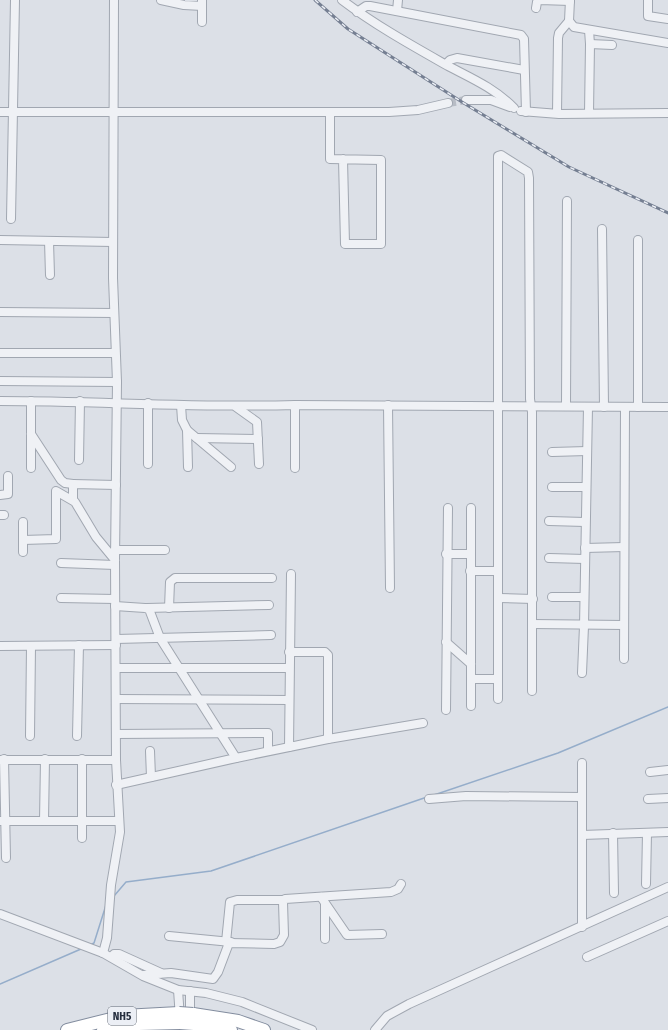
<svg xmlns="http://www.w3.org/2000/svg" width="668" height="1030" viewBox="0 0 668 1030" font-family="'Fira Sans Condensed',sans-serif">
	<rect width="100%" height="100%" fill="#dce0e7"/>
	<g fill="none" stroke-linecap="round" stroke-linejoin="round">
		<g stroke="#95adca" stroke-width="1.5">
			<path d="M 434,795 L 558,753 L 668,707"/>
			<path d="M 114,896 L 126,882 L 211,871 L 427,797"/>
			<path d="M 90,945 L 94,943 L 106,905"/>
			<path d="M 0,984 L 81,949"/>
		</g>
		<path stroke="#b7bcc5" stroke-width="8" stroke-dasharray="8 4" stroke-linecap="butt" d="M 448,103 L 466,100"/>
		<g stroke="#a1a7b1" stroke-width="10">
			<g id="minor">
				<path d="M 161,0 L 184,5 L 202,6"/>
				<path d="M 342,0 C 375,25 411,45 448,66 C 473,79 494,88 514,108"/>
				<path d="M 570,0 L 569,21 L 574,27 L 668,43"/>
				<path d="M 648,0 L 648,16 L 668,19"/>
				<path d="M 536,8 L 537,2 L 540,0 L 570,1"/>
				<path d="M 397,11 L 398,0"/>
				<path d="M 357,12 L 366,6 L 370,6 L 521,35 L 524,39 L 526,112"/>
				<path d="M 202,22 L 202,0"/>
				<path d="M 589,30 L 590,44 L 589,113"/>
				<path d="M 590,44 L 612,45"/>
				<path d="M 446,64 L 450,60 L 457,58 L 524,70"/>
				<path d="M 466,100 L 491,100 L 510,107"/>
				<path d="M 521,111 L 559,114 L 668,113"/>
				<path d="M 0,112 L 389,112 L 418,110 L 448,103"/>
				<path d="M 330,113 L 330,159 L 381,160 L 381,244 L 345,244 L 343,159"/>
				<path d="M 557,113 L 558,38 L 559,33 L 569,21"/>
				<path d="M 11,219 L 15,0"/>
				<path d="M 602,229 L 604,407"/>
				<path d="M 0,240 L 113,242"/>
				<path d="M 49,241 L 50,275"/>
				<path d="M 0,312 L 114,313"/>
				<path d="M 0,353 L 115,353"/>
				<path d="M 0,381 L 117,382"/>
				<path d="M 0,401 C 99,401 197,408 295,405 L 668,407"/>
				<path d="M 148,403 L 148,464"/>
				<path d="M 181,405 L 182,420 L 187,430 L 231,467"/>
				<path d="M 388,405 L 390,588"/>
				<path d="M 566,406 L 567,201"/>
				<path d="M 236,407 L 257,422 L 259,464"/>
				<path d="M 638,407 L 638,240"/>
				<path d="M 187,430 L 188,467"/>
				<path d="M 31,434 L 61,480 L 65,483 L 73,484"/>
				<path d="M 197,438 L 258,439"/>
				<path d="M 552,452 L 587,451"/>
				<path d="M 79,460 L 80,401"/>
				<path d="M 31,468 L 31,401"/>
				<path d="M 295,468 L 295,405"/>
				<path d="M 552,487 L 586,487"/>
				<path d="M 0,495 L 8,494 L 8,476"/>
				<path d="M 73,500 L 73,484 L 116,485"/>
				<path d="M 471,508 L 471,706"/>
				<path d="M 0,515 L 4,515"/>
				<path d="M 549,521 L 585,522"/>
				<path d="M 23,540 L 56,539 L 56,491 L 75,502 L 96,537 L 115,560"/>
				<path d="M 585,548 L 624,547"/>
				<path d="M 115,550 L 165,550"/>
				<path d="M 23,552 L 23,522"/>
				<path d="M 446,554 L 471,554"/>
				<path d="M 549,558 L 585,559"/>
				<path d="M 61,563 L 115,565"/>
				<path d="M 470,571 L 498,571"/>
				<path d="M 552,597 L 584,597"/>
				<path d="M 61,598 L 115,599"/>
				<path d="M 499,598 L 533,599"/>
				<path d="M 115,606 L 145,608 L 149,609 L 160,638 L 236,758 L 116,785"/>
				<path d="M 147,608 L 269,605"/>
				<path d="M 169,608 L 170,582 L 175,578 L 272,578"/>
				<path d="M 532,624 L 624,625"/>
				<path d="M 116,639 L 271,635"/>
				<path d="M 446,642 L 471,664"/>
				<path d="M 0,646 L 116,645"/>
				<path d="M 289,652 L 325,652 L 328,655 L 328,739"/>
				<path d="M 624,659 L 625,408"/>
				<path d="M 116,668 L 289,668"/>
				<path d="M 582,673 L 584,626 L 588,407"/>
				<path d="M 471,679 L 498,679"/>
				<path d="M 116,699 L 289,700"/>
				<path d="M 498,699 L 498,156 L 501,155 L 528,172 L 529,178 L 530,399 L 532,412 L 532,691"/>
				<path d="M 446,710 L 448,508"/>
				<path d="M 116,734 L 268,733 L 268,751"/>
				<path d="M 30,736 L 31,646"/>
				<path d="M 77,736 L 79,645"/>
				<path d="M 289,747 L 291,574"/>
				<path d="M 150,751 L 151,777"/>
				<path d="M 236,758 L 328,739 L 423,723"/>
				<path d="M 4,759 L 6,858"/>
				<path d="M 82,759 L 82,838"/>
				<path d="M 0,760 L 116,760"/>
				<path d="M 650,772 L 668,770"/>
				<path d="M 429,799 L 466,796 L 582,797"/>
				<path d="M 648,799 L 668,798"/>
				<path d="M 0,821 L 119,821"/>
				<path d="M 44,821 L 45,759"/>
				<path d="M 613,833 L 614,893"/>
				<path d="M 582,835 L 668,832"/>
				<path d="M 646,884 L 647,833"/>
				<path d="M 321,897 L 347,935 L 382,934"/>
				<path d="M 0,914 L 103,953 L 143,976 L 178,990 L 206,993 L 242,1002 L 312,1030"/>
				<path d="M 582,927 L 582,763"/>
				<path d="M 169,936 L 231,942"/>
				<path d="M 325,939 L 325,904"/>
				<path d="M 226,942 L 230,902 L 237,900 L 283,900"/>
				<path d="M 103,953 L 107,938 L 111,885 L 120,832 L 116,760 L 115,560 L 117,382 L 113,278 L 114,0"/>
				<path d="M 111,957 L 114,954 L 119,954 L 161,973"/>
				<path d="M 587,957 L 668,921"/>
				<path d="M 144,975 L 171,973 L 213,979 L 218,972 L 229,943 L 274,944 L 280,942 L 284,935 L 283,902 L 285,899 L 391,892 L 398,889 L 401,884"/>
				<path d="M 178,990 L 180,1018"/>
				<path d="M 190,991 L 190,1018"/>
				<path d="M 375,1030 L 387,1016 L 409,1004 L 668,887"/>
			</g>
		</g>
		<g stroke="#838d9f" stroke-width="14">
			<g id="highway">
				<path d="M 193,1014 L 238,1021 L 264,1030"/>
				<path d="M 194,1024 L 231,1030"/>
				<path d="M 67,1030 L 123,1016 L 179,1013"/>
				<path d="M 103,1030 L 138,1024 L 180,1023"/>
			</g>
		</g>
		<use href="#minor" stroke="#eff1f5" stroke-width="8"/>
		<use href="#highway" stroke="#fff" stroke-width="12"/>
		<g stroke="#757f92" stroke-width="3">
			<path id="rail" d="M 315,0 L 348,29 L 462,102 L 569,167 L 668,213"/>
		</g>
		<use href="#rail" stroke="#eceff5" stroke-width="1.5" stroke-dasharray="4.5" stroke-linecap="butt"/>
		<g stroke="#838d9f" stroke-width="14" stroke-linecap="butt">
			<g id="highway-bridge">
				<path d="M 179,1013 L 193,1014"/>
				<path d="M 180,1023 L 194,1024"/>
			</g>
		</g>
		<use href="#highway-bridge" stroke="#fff" stroke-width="12"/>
	</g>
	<g text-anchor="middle" stroke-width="3" stroke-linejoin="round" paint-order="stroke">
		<rect fill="#eceff5" stroke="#616875" stroke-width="1" x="108" y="1007" width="28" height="18" rx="3"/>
		<g font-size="11" font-weight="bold" fill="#252e3e">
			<text x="122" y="1020">NH5</text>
		</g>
	</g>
</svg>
